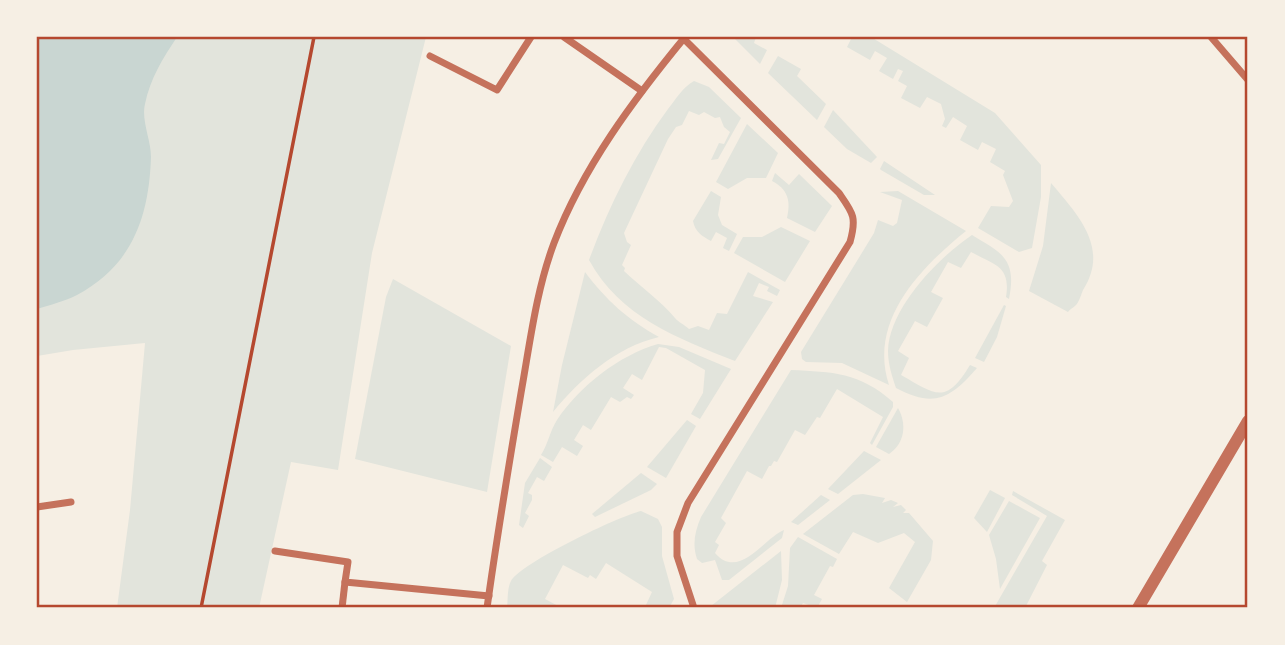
<svg xmlns="http://www.w3.org/2000/svg" width="1285" height="645" viewBox="0 0 1285 645" font-family="'Noto Serif',serif">
	<rect width="100%" height="100%" fill="#f6efe4"/>
	<g fill="#e2e4dc">
		<path d="M 37,37 L 426,37 L 372,253 L 338,470 L 291,462 L 259,608 L 117,608 L 130,510 L 145,343 L 73,350 L 37,356 Z"/>
		<path d="M 733,37 L 756,37 L 754,43 L 767,50 L 760,64 Z"/>
		<path d="M 852,37 L 871,37 L 995,113 L 1041,165 L 1041,197 L 1032,248 L 1019,252 L 978,228 L 991,206 L 1009,207 L 1013,201 L 1003,175 L 1005,171 L 990,162 L 996,149 L 982,142 L 978,150 L 960,140 L 967,126 L 953,117 L 946,128 L 942,126 L 945,119 L 941,104 L 927,97 L 920,108 L 901,98 L 907,86 L 898,81 L 903,71 L 898,69 L 893,79 L 879,71 L 887,58 L 875,51 L 870,60 L 847,47 Z"/>
		<path d="M 778,56 L 801,69 L 797,76 L 826,104 L 817,120 L 768,73 Z"/>
		<path d="M 694,81 L 709,87 L 741,118 L 718,159 L 711,160 L 719,143 L 724,144 L 730,132 L 724,127 L 720,117 L 715,118 L 704,112 L 699,115 L 689,111 L 682,125 L 676,127 L 668,139 L 624,233 L 627,242 L 631,245 L 622,265 L 625,268 L 624,271 C 641,287 661,301 675,318 C 678,322 685,325 689,329 L 698,326 L 709,330 L 717,313 L 727,314 L 748,272 L 780,290 L 777,296 L 767,291 L 769,287 L 759,283 L 753,296 L 773,302 L 735,361 C 677,338 620,317 589,260 C 609,206 634,155 668,109 C 676,99 683,87 694,81 Z"/>
		<path d="M 833,110 L 877,157 L 871,163 L 847,149 L 824,127 Z"/>
		<path d="M 747,124 L 778,153 L 766,178 L 747,178 L 728,189 L 716,182 Z"/>
		<path d="M 884,161 L 935,195 L 924,195 L 881,170 L 880,169 Z"/>
		<path d="M 775,173 L 789,185 L 799,174 L 832,206 L 815,232 L 787,218 C 791,201 788,189 772,181 Z"/>
		<path d="M 1051,183 C 1078,215 1110,248 1083,290 C 1081,295 1079,302 1076,305 C 1073,308 1070,309 1068,312 L 1029,291 L 1043,246 Z"/>
		<path d="M 711,191 L 721,197 L 718,215 L 722,225 L 737,234 L 729,251 L 723,248 L 727,238 L 716,232 L 711,241 C 702,236 695,232 693,221 Z"/>
		<path d="M 898,191 L 966,231 C 920,268 868,321 889,385 L 842,363 L 806,362 L 802,359 L 801,352 L 860,256 L 874,233 L 878,220 L 893,226 L 897,223 L 902,200 L 880,192 Z"/>
		<path d="M 781,227 L 810,241 L 785,282 L 734,253 L 743,237 L 762,237 Z"/>
		<path d="M 972,235 C 1002,253 1017,259 1009,299 L 1006,297 C 1011,266 995,265 971,252 L 961,268 L 948,262 L 931,292 L 943,298 L 927,327 L 915,321 L 898,351 L 909,358 L 901,375 C 936,395 946,405 970,365 L 977,368 C 950,399 934,408 896,388 C 892,376 888,364 888,351 C 889,308 939,257 972,235 Z"/>
		<path d="M 585,272 C 606,300 628,320 659,337 C 616,347 580,379 553,412 L 562,365 Z"/>
		<path d="M 393,279 L 511,346 L 487,492 L 355,459 L 386,297 Z"/>
		<path d="M 1004,305 L 1006,306 L 997,337 L 984,362 L 975,358 Z"/>
		<path d="M 658,344 L 679,347 L 731,369 L 700,419 L 691,414 L 703,393 L 705,370 L 666,348 L 659,347 L 642,380 L 632,374 L 623,388 L 634,395 L 631,399 L 627,397 L 620,402 L 611,397 L 591,430 L 583,425 L 574,440 L 583,446 L 577,456 L 562,447 L 553,462 L 541,455 C 548,444 550,431 557,420 C 579,387 619,355 658,344 Z"/>
		<path d="M 791,370 C 833,372 859,372 893,402 L 893,407 L 872,445 L 870,443 L 883,417 L 837,389 L 820,418 L 817,417 L 805,435 L 795,430 L 777,462 L 774,461 L 771,466 L 769,466 L 762,479 L 747,471 L 721,518 L 726,523 L 715,542 L 719,545 L 715,553 C 739,581 764,538 784,530 L 782,538 L 729,580 L 722,580 L 715,560 L 702,563 L 697,559 C 692,544 695,531 701,517 Z"/>
		<path d="M 898,408 C 907,424 905,443 889,454 L 876,447 Z"/>
		<path d="M 687,420 L 696,426 L 666,478 L 647,467 Z"/>
		<path d="M 864,451 L 881,460 L 838,494 L 828,489 Z"/>
		<path d="M 540,458 L 552,467 L 544,481 L 537,477 L 528,493 L 532,495 L 532,500 L 525,513 L 529,516 L 523,528 L 519,525 L 525,483 Z"/>
		<path d="M 641,473 L 657,484 L 651,490 L 595,517 L 592,514 Z"/>
		<path d="M 990,490 L 1005,498 L 987,532 L 974,518 Z"/>
		<path d="M 1013,491 L 1065,520 L 1042,561 L 1047,565 L 1025,608 L 994,608 L 1047,516 L 1012,495 Z"/>
		<path d="M 863,494 L 885,498 L 882,503 L 891,500 L 898,503 L 893,507 L 901,505 L 906,510 L 903,513 L 909,513 L 933,541 L 931,560 L 907,602 L 889,588 L 915,542 L 904,533 L 878,543 L 853,532 L 839,554 L 803,534 L 853,495 Z"/>
		<path d="M 821,495 L 830,500 L 798,525 L 791,522 Z"/>
		<path d="M 1009,501 L 1040,518 L 1000,589 L 996,559 L 989,535 Z"/>
		<path d="M 641,511 L 658,519 L 662,527 L 662,556 L 674,599 L 669,608 L 645,607 L 652,592 L 606,563 L 596,579 L 590,575 L 588,578 L 563,565 L 545,599 L 562,608 L 507,608 C 508,601 507,588 511,581 C 521,563 619,516 641,511 Z"/>
		<path d="M 798,537 L 837,559 L 833,567 L 830,566 L 814,595 L 822,599 L 817,608 L 803,603 L 800,608 L 781,608 L 788,586 L 790,548 Z"/>
		<path d="M 781,551 L 782,580 L 775,608 L 755,608 L 751,605 L 742,608 L 712,608 L 711,606 Z"/>
	</g>
	<path fill="#c9d6d2" d="M 37,37 L 177,37 C 163,58 150,79 145,104 C 141,120 151,140 151,157 C 149,216 133,265 77,295 C 65,301 50,305 37,309 Z"/>
	<g fill="none" stroke-linecap="round" stroke-linejoin="round">
		<path stroke="#b5482f" stroke-width="3.5" d="M 201,608 L 314,37"/>
		<g stroke="#c5725c" stroke-width="7">
			<path d="M 564,37 L 642,91"/>
			<path d="M 1211,37 L 1248,80"/>
			<path d="M 684,39 L 839,193 C 853,213 857,217 850,242 L 688,503 L 677,532 L 677,556 L 694,608"/>
			<path d="M 430,56 L 497,90 L 531,37"/>
			<path d="M 37,507 L 71,502"/>
			<path d="M 275,551 L 348,562 L 345,582 L 489,596"/>
			<path d="M 342,608 L 345,582"/>
			<path d="M 487,608 C 497,536 509,464 521,393 C 530,343 536,291 554,243 C 583,167 634,99 685,37"/>
		</g>
		<path stroke="#c5725c" stroke-width="12" d="M 1138,608 L 1248,421"/>
	</g>
	<rect width="1285" height="645" fill="none" stroke="#f6efe4" stroke-width="77"/>
	<rect x="38" y="38" width="1208" height="568" fill="none" stroke="#b5482f" stroke-width="2.5"/>
</svg>
